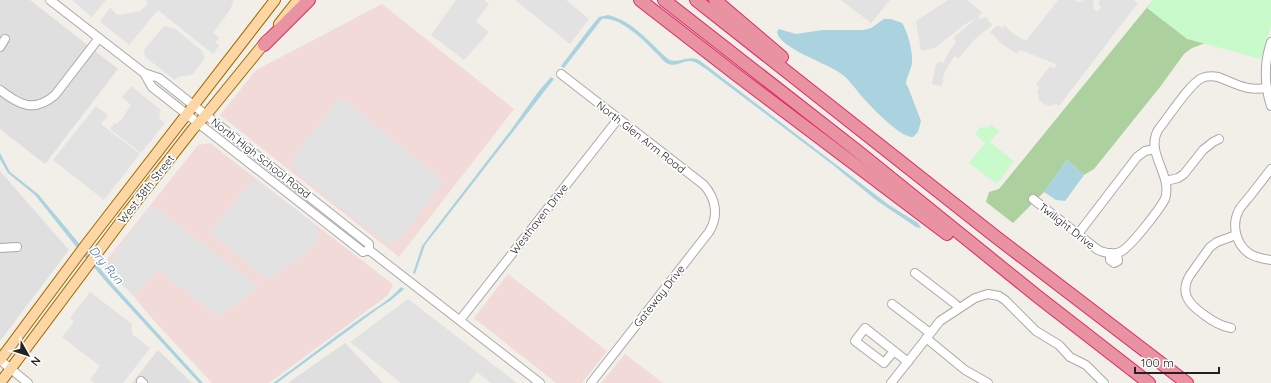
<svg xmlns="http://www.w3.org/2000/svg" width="1271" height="383" viewBox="0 0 1271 383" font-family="Quicksand,sans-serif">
	<rect width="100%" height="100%" fill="#f2efe9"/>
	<g fill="#e0dfdf">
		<path d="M 0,0 L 30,0 L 118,69 L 45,164 L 0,129 Z"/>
		<path d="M 0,171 L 69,250 L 0,341 Z"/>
		<path d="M 345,343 L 383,383 L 288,383 Z"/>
		<path d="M 158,350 L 192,383 L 132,383 Z"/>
	</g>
	<g fill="#f2dad9">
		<path d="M 382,4 L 514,109 L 399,257 L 220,115 L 256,70 Z"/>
		<path d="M 210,143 L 390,282 L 393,286 L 387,296 L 269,383 L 212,383 L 156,323 L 105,262 L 198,145 Z"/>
		<path d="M 508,274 L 607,351 L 582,383 L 556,383 L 474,318 Z"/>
		<path d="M 625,354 L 663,383 L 601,383 Z"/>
	</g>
	<path fill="#add19e" d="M 1153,0 L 1232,0 L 1211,41 L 1192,48 L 1184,54 L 1160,87 L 1094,169 L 1084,175 L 1067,160 L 1044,192 L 1013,223 L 986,202 L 989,192 L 999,189 Z"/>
	<g fill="#c8facc">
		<path d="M 1153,0 L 1271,0 L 1271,26 L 1261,59 L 1187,39 L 1147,8 Z"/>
		<path d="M 991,124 L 999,131 L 990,142 L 1014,161 L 997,184 L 969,163 L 985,143 L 975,134 L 981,126 L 983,128 L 989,127 Z"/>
	</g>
	<g fill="#e2e2e2">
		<path d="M 72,0 L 106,0 L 92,17 Z"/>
		<path d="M 145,0 L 234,0 L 230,10 L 213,33 L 219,38 L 215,42 L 219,46 L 213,54 L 158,10 L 129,45 L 100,21 L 110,8 L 118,15 L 141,11 L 148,3 Z"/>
		<path d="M 456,0 L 484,0 L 489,4 L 476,21 L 489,32 L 464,60 L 431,35 Z"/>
		<path d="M 515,0 L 566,0 L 589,19 L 570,44 Z"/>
		<path d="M 841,0 L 890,0 L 871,23 Z"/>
		<path d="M 948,0 L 967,0 L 983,13 L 978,16 L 981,19 L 986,17 L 992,25 L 975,39 L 959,58 L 954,56 L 944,74 L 942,86 L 932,84 L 935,68 L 938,62 L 943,63 L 951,49 L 956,42 L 953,38 L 978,17 L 964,25 L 935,48 L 921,51 L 916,21 Z"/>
		<path d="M 1058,0 L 1075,0 L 1079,2 L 1084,0 L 1093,0 L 1094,9 L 1096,11 L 1099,10 L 1101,7 L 1098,3 L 1101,0 L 1134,0 L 1138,3 L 1059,106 L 1056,104 L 1050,106 L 1044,104 L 1038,99 L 1039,96 L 1037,93 L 1039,87 L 1036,84 L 1050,66 L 1053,68 L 1055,67 L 1056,64 L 1020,50 L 1017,54 L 1002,44 L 990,32 L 998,25 L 1002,28 L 1005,25 L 1011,32 L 1026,41 Z"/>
		<path d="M 164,26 L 174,28 L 202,51 L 205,58 L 192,75 L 178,77 L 175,80 L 145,57 L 144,50 Z"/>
		<path d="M 131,86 L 161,110 L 159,118 L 165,123 L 141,153 L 110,129 L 115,123 L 116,124 L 121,120 L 131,105 L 122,97 Z"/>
		<path d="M 340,97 L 444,181 L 400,239 L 388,244 L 295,172 L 294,156 Z"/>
		<path d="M 96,106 L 108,115 L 101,124 L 140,154 L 104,200 L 53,160 Z"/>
		<path d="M 255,178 L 318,227 L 318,239 L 307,253 L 268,280 L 210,232 Z"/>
		<path d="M 152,205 L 259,287 L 218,316 L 158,270 L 134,296 L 104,268 Z"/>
		<path d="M 90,292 L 132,324 L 132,334 L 150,348 L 123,383 L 94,383 L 90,380 L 100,366 L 62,337 L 74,322 L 70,318 Z"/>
		<path d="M 408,299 L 517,383 L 491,383 L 477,372 L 469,383 L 401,383 L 350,342 Z"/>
	</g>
	<g fill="#aad3df">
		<path d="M 608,15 C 633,21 649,42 668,59 C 678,65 688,54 699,60 L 889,205 L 918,223 L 921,228 L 916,227 L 876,200 L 833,165 L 706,69 C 702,67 696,61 690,61 C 681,61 676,68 666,63 C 662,60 659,55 655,52 C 644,40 619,16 602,19 L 564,68 L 561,66 L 589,29 L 599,17 Z"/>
		<path d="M 884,19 L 891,19 L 902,23 C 908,32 913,52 912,63 C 911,71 906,77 906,84 L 908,87 L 921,121 L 918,132 L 913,137 C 900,138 868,104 859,93 C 854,87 849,80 843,75 C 828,63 780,49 777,32 L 779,29 L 796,34 L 822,30 L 864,30 L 871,28 Z"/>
		<path d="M 551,77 L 554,79 L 425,245 L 416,271 L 415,274 L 413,273 L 422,246 L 430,235 L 511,130 L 538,92 Z"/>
		<path d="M 0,153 L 10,172 L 38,194 L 112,283 L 203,383 L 199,383 L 109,285 L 74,244 L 35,195 L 8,173 L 0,159 Z"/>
		<path d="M 1067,160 L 1084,175 L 1065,201 L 1056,200 L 1044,192 Z"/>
		<path d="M 401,287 L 404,289 L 390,301 L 379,308 L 277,383 L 273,383 C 301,363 329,341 357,321 C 372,310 389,301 401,287 Z"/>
	</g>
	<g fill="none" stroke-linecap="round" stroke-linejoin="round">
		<g stroke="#a9a9a9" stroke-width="10">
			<g id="minor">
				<path d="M 50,0 L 144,73 L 159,78 L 369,244 L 369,250"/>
				<path d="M 1271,42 C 1264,63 1264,84 1271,106"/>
				<path d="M 0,47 L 5,39"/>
				<path d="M 144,73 L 152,87 L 363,252 L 369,250"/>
				<path d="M 561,74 L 704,185 C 716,199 719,216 709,232 L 591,383"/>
				<path d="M 0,90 C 19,105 34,113 55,95 L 99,38"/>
				<path d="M 1271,169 C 1264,178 1257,187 1250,196 C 1247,200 1242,205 1239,210 C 1231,225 1236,245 1250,254 C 1257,258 1264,259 1271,260"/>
				<path d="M 1166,181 L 1178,178 L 1184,174 L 1203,150 L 1213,142 L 1219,139"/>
				<path d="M 1033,199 L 1098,250 C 1105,253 1113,255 1120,252 C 1130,248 1159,210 1165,199 C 1173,175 1145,153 1158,130 C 1168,118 1190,83 1202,78 C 1207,76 1213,76 1218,77 C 1237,84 1245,91 1267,88"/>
				<path d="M 1078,234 L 1137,157 L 1145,151 L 1155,149"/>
				<path d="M 0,248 L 17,247"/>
				<path d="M 369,250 L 540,383"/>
				<path d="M 1110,253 L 1110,260 L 1114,263 L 1118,261 L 1117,253"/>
				<path d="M 915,273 L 954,303 L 959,308"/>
				<path d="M 892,304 L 930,333"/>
				<path d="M 460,320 L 618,119"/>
				<path d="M 865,328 L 894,351 L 884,363 L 855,341 Z"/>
				<path d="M 1231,328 C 1220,326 1212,321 1203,314 C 1189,304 1179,293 1190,275 L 1210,247 L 1217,242 L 1236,235"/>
				<path d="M 926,338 L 965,370 L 988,383"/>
				<path d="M 894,351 L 908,362"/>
				<path d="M 0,360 L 28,383"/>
				<path d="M 141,381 L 143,383"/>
				<path d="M 891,383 L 940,321 L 975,298 L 988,294 L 999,296 L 1005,300 L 1036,331 L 1059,345 L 1070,357 L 1086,365 L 1104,383"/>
			</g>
		</g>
		<g stroke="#a06b00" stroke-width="12">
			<g id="major">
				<path d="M 279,24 L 298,0"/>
				<path d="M 0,360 L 88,242 L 275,0"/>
				<path d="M 0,383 L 128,212 L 193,129 L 206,115 L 267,40"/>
			</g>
		</g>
		<g stroke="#dc2a67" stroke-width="14">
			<g id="highway">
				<path d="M 640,0 L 734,73 L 947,234"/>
				<path d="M 664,0 L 860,153 L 1037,296 L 1149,383"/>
				<path d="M 696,0 L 996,237 L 1187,383"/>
				<path d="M 715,0 L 782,57"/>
				<path d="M 264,45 L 309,0"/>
			</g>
		</g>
		<use href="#minor" stroke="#fff" stroke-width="8"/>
		<use href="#major" stroke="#fcd6a4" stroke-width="10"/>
		<use href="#highway" stroke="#e892a2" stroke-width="12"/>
	</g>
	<g text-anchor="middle" stroke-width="3.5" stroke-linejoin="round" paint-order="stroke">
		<g font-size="11" fill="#222" stroke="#fff">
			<text transform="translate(641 137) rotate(38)" y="4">North Glen Arm Road</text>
			<text transform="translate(261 158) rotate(38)" y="4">North High School Road</text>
			<text transform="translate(146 189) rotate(-52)" y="4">West 38th Street</text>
			<text transform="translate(539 219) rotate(-52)" y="4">Westhaven Drive</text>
			<text transform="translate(1067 226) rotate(38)" y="4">Twilight Drive</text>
			<text transform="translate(659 296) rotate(-52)" y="4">Gateway Drive</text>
		</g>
		<g font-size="12" font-style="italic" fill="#4a7aab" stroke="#fff">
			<text transform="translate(106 265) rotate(50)" y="4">Dry Run</text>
		</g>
	</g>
	<g transform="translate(28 355) rotate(129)" stroke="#ffffff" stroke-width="3" paint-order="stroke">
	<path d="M0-3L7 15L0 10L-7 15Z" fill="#222222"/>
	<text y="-6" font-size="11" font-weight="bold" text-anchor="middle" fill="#222222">N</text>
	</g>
	<path d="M1135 367v6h84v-6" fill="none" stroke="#222222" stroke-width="2"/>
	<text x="1141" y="367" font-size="12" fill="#222222" stroke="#ffffff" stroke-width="3" paint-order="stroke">100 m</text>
</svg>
